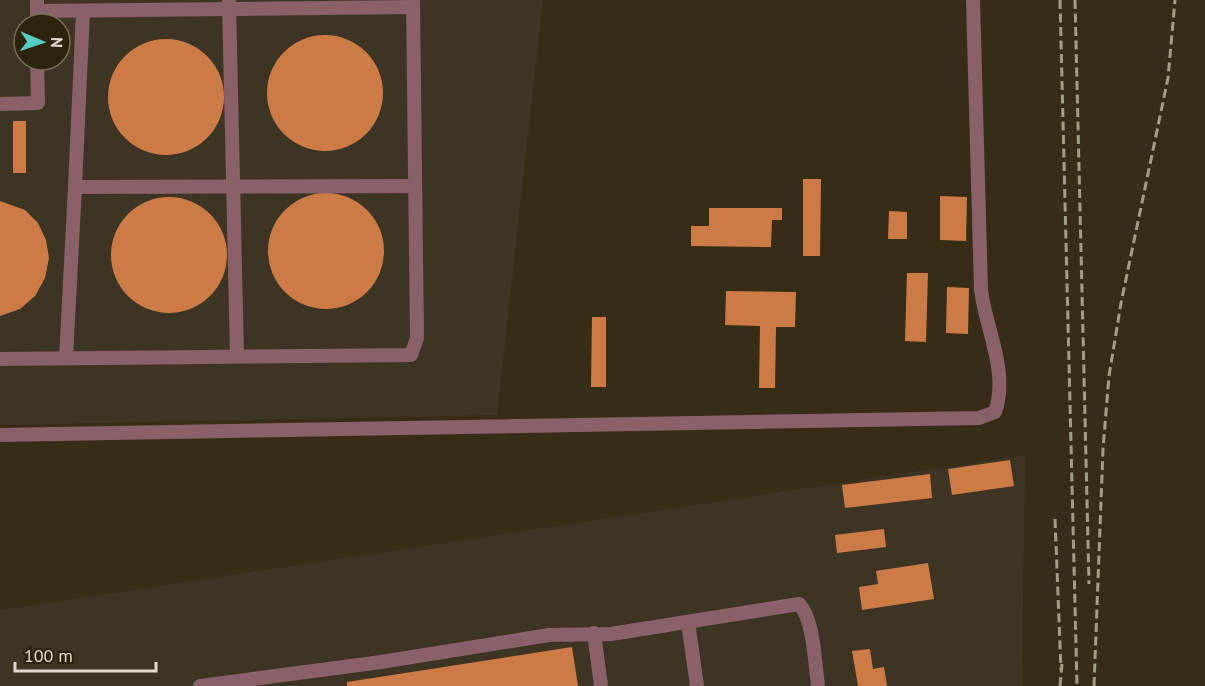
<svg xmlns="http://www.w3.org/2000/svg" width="1205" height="686" viewBox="0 0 1205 686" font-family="'PT Sans',sans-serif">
	<rect width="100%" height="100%" fill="#372d16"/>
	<g fill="#3e3424" fill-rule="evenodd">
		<path d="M 0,0 L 543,0 L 497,415 L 0,425 ZM 24,24 L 60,24 L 60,60 L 24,60 Z"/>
		<path d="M 1025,455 L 1022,686 L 0,686 L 0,610 Z"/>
	</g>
	<g fill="#cc7b46">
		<circle cx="325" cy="93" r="58"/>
		<circle cx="166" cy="97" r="58"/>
		<rect x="13" y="121" width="13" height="52"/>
		<path d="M 803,179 L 821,179 L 820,256 L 803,256 Z"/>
		<circle cx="326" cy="251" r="58"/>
		<path d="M 940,196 L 967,197 L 966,241 L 940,240 Z"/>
		<circle cx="169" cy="255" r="58"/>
		<path d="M 0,201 L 25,210 L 38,223 L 46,240 L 49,258 L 45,278 L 35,296 L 20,309 L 0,316 Z"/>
		<path d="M 709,208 L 782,208 L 782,220 L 772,220 L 771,247 L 691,246 L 691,226 L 709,226 Z"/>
		<path d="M 889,211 L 907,212 L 907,239 L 888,239 Z"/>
		<path d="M 907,273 L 928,273 L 926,342 L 905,341 Z"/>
		<path d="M 947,287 L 969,288 L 968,334 L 946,333 Z"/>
		<path d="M 726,291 L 796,292 L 795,327 L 776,327 L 775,388 L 759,388 L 760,326 L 725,325 Z"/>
		<path d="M 592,317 L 606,317 L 606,387 L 591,387 Z"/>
		<path d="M 1010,460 L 1014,486 L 952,495 L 948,469 Z"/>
		<path d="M 930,474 L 932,498 L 845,508 L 842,485 Z"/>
		<path d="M 884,529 L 886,547 L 837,553 L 835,535 Z"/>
		<path d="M 928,563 L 934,599 L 862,610 L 859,587 L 878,584 L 876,571 Z"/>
		<path d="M 572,647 L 578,686 L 347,686 L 347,682 Z"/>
		<path d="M 870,649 L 873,669 L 884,667 L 887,686 L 858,686 L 852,651 Z"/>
	</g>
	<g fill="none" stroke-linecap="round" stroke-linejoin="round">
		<g stroke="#8a6169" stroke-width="14">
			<path d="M 37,0 L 37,24"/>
			<path d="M 229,2 L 237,356"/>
			<path d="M 37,11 L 413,7"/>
			<path d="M 0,104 L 38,103 L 37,60"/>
			<path d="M 75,187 L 83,11"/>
			<path d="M 66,358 L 75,187 L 415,186"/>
			<path d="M 0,359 L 411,355 L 417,338 L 413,0"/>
			<path d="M 0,435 L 979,418 L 995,412 C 1009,372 986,330 981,290 L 973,0"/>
			<path d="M 688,622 L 697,686"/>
			<path d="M 594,633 L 601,686"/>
			<path d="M 200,686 L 381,662 L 549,635 L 611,634 L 799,604 C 814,619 815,665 818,686"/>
		</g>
		<g stroke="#a49c8b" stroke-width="3" stroke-dasharray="9 4.5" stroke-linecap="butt">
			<path d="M 1060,0 L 1077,686"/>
			<path d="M 1075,0 L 1089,584"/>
			<path d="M 1055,519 L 1061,670"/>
			<path d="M 1060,686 L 1062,664"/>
			<path d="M 1094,686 L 1103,449 L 1109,376 L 1121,303 L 1168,78 L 1175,0"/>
		</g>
	</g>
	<g transform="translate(42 42) rotate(92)"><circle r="28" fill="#2d230c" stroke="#756c59" stroke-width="1.5"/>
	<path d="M0-4.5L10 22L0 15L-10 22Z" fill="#56cec3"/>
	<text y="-9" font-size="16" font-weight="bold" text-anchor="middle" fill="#e0d9cc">N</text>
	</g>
	<path d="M15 662v9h141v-9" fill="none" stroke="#e0d9cc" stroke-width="3"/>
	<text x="24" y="662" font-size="18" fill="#e0d9cc" stroke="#2d230c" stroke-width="4.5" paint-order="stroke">100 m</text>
</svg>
